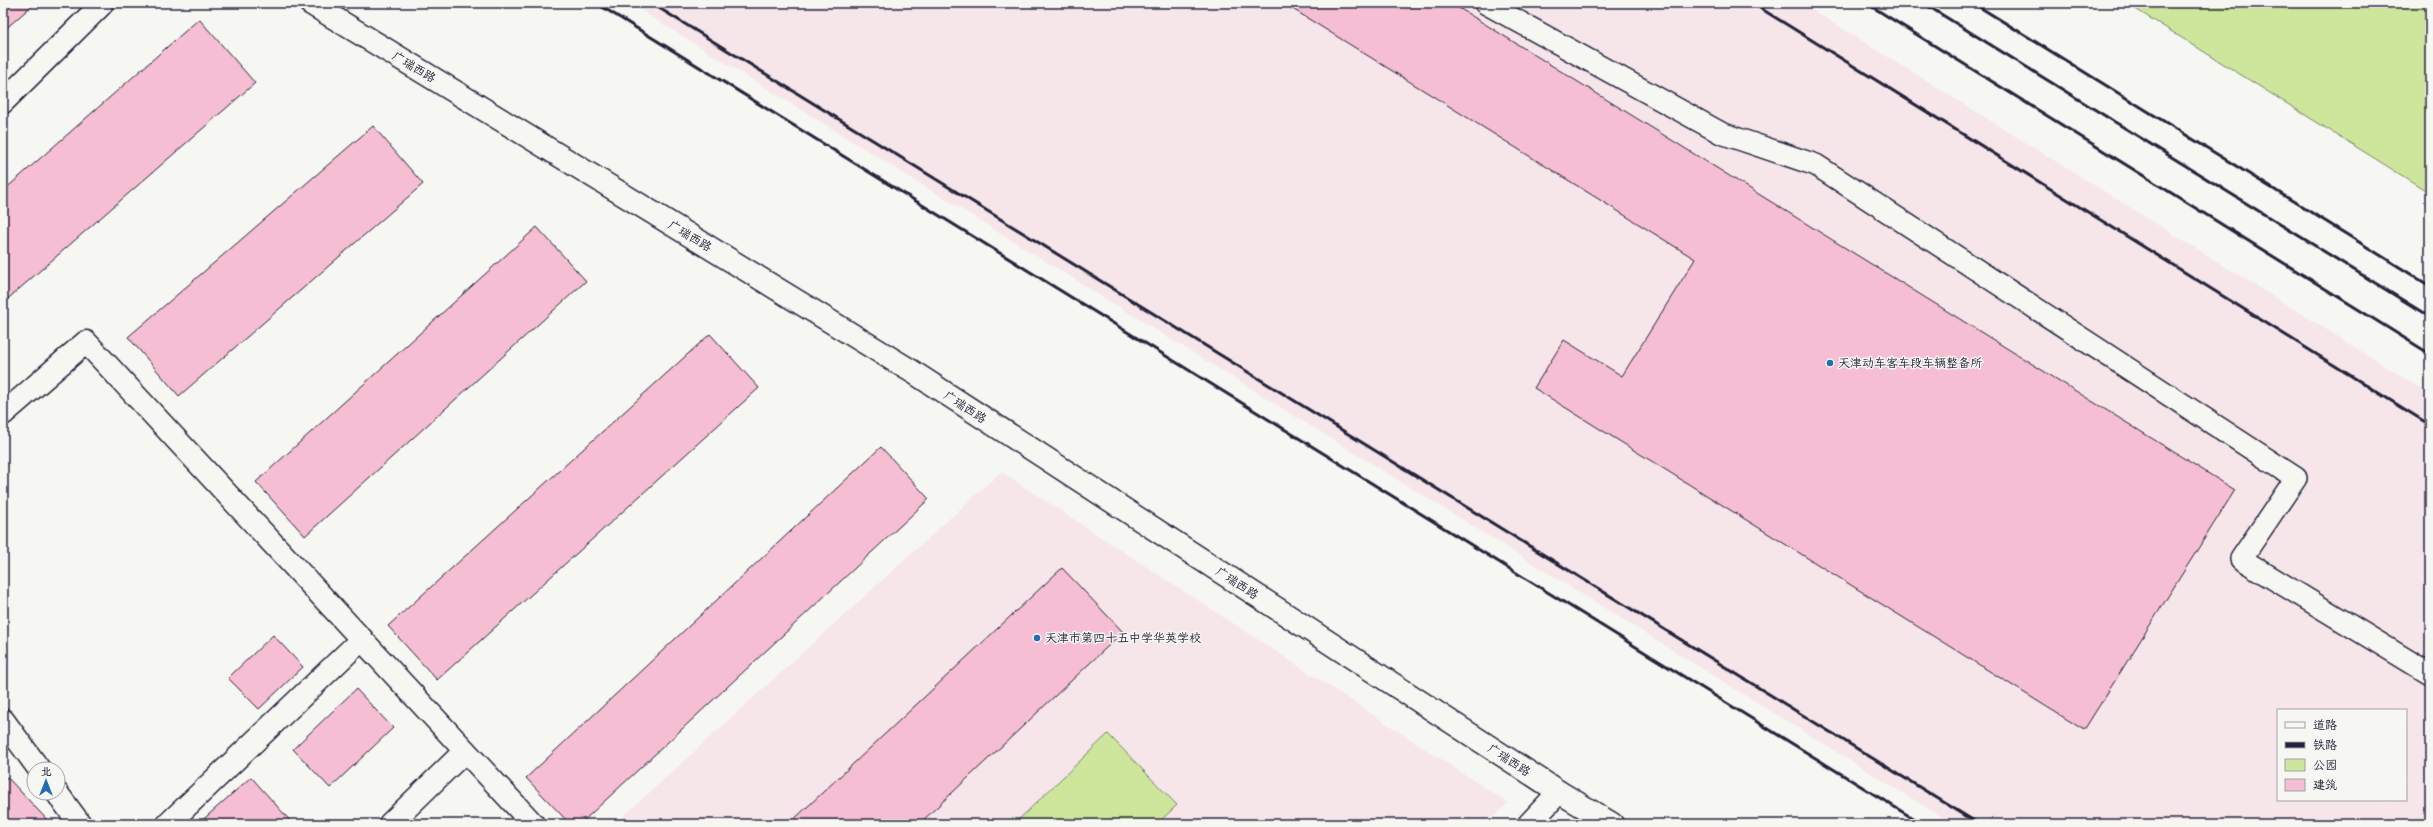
<svg xmlns="http://www.w3.org/2000/svg" width="2433" height="827" viewBox="0 0 2433 827" font-family="Dekko,'LXGW WenKai TC',sans-serif">
	<rect width="100%" height="100%" fill="#f6f6f2"/>
	<filter id="ink" filterUnits="userSpaceOnUse"><feTurbulence type="fractalNoise" baseFrequency=".025" numOctaves="2"/><feDisplacementMap in="SourceGraphic" scale="8" xChannelSelector="R" yChannelSelector="G"/><feConvolveMatrix kernelMatrix="1 2 1 2 8 2 1 2 1" color-interpolation-filters="sRGB"/></filter>
	<g filter="url(#ink)">
		<g fill="#f6e5e9" fill-rule="evenodd">
			<path d="M 629,3 L 1801,3 L 2430,394 L 2430,824 L 1953,824 ZM 2278,710 L 2406,710 L 2406,800 L 2278,800 Z"/>
			<path d="M 1001,472 L 1508,803 L 1486,824 L 615,824 Z"/>
		</g>
		<g fill="#cee69c" stroke="#78846c">
			<path d="M 2126,3 L 2426,3 L 2430,5 L 2430,193 Z"/>
			<path d="M 1108,734 L 1177,805 L 1157,824 L 1014,824 Z"/>
		</g>
		<g fill="#f6bed3" stroke="#22223b">
			<path d="M 3,3 L 35,3 L 3,31 Z"/>
			<path d="M 1283,3 L 1451,3 L 2235,490 L 2084,730 L 1534,388 L 1564,340 L 1622,376 L 1695,259 Z"/>
			<path d="M 199,19 L 255,83 L 3,303 L 3,191 Z"/>
			<path d="M 373,126 L 423,184 L 179,396 L 128,337 Z"/>
			<path d="M 537,227 L 586,281 L 305,536 L 256,482 Z"/>
			<path d="M 710,334 L 759,388 L 437,680 L 388,626 Z"/>
			<path d="M 881,447 L 929,499 L 580,824 L 570,824 L 526,778 Z"/>
			<path d="M 1062,568 L 1123,632 L 919,824 L 789,824 Z"/>
			<path d="M 273,635 L 303,667 L 259,709 L 228,678 Z"/>
			<path d="M 356,689 L 393,728 L 330,788 L 293,749 Z"/>
			<path d="M 7,777 L 51,824 L 3,824 L 3,781 Z"/>
			<path d="M 251,777 L 293,824 L 198,824 Z"/>
		</g>
		<g fill="none" stroke-linecap="round" stroke-linejoin="round">
			<g stroke="#22223b" stroke-width="24">
				<path id="service" d="M 1485,3 L 1721,133 L 1816,165 L 2296,478 L 2241,559 L 2430,674"/>
			</g>
			<g stroke="#22223b" stroke-width="25">
				<g id="minor">
					<path d="M 3,102 L 101,5"/>
					<path d="M 3,414 L 86,342 L 533,824"/>
					<path d="M 3,720 L 39,769"/>
					<path d="M 57,793 L 80,824"/>
					<path d="M 168,824 L 362,639"/>
					<path d="M 390,824 L 465,751"/>
				</g>
			</g>
			<g stroke="#22223b" stroke-width="25">
				<g id="tertiary">
					<path d="M 310,3 L 913,372 L 1559,792 L 1612,824"/>
					<path d="M 1529,824 L 1559,792"/>
				</g>
			</g>
			<use href="#service" stroke="#f6f6f2" stroke-width="21"/>
			<use href="#minor" stroke="#f6f6f2" stroke-width="22"/>
			<use href="#tertiary" stroke="#f6f6f2" stroke-width="22"/>
			<g stroke="#22223b" stroke-width="3">
				<path d="M 596,3 L 1922,824"/>
				<path d="M 651,3 L 1979,824"/>
				<path d="M 1752,3 L 2430,425"/>
				<path d="M 1866,3 L 2430,354"/>
				<path d="M 1923,3 L 2430,317"/>
				<path d="M 1973,3 L 2430,286"/>
			</g>
		</g>
	</g>
	<g fill="#1f6fb2" stroke="#f6f6f2" stroke-width="1.5">
		<circle cx="1830" cy="363" r="4"/>
		<circle cx="1037" cy="638" r="4"/>
	</g>
	<g text-anchor="middle" stroke-width="3" stroke-linejoin="round" paint-order="stroke">
		<g font-size="12" fill="#22223b" stroke="#f6f6f2">
			<text transform="translate(414 67) rotate(31)" y="4">广瑞西路</text>
			<text transform="translate(690 236) rotate(31)" y="4">广瑞西路</text>
			<text transform="translate(965 407) rotate(33)" y="4">广瑞西路</text>
			<text transform="translate(1237 583) rotate(33)" y="4">广瑞西路</text>
			<text transform="translate(1509 760) rotate(33)" y="4">广瑞西路</text>
		</g>
		<g font-size="12" fill="#22223b" stroke="#f6f6f2" text-anchor="start">
			<text x="1838" y="367">天津动车客车段车辆整备所</text>
			<text x="1045" y="642">天津市第四十五中学华英学校</text>
		</g>
	</g>
	<rect width="2433" height="827" fill="none" stroke="#f6f6f2" stroke-width="16"/>
	<rect x="8" y="8" width="2417" height="811" fill="none" stroke="#22223b" stroke-width="1.5" filter="url(#ink)"/>
	<rect x="2277" y="709" width="130" height="92" fill="#f6f6f2" stroke="#a1a1a9"/>
	<rect x="2285" y="722" width="20" height="6" fill="#f6f6f2" stroke="#a1a1a9"/>
	<text x="2313" y="729" font-size="12" fill="#22223b">道路</text>
	<rect x="2285" y="742" width="20" height="6" fill="#22223b" stroke="#a1a1a9"/>
	<text x="2313" y="749" font-size="12" fill="#22223b">铁路</text>
	<rect x="2285" y="759" width="20" height="12" fill="#cee69c" stroke="#a1a1a9"/>
	<text x="2313" y="769" font-size="12" fill="#22223b">公园</text>
	<rect x="2285" y="779" width="20" height="12" fill="#f6bed3" stroke="#a1a1a9"/>
	<text x="2313" y="789" font-size="12" fill="#22223b">建筑</text>
	<g transform="translate(46 781)"><circle r="19" fill="#f6f6f2" stroke="#a1a1a9"/>
	<path d="M0-3L7 15L0 10L-7 15Z" fill="#1f6fb2"/>
	<text y="-6" font-size="11" font-weight="bold" text-anchor="middle" fill="#22223b">北</text>
	</g>
</svg>
